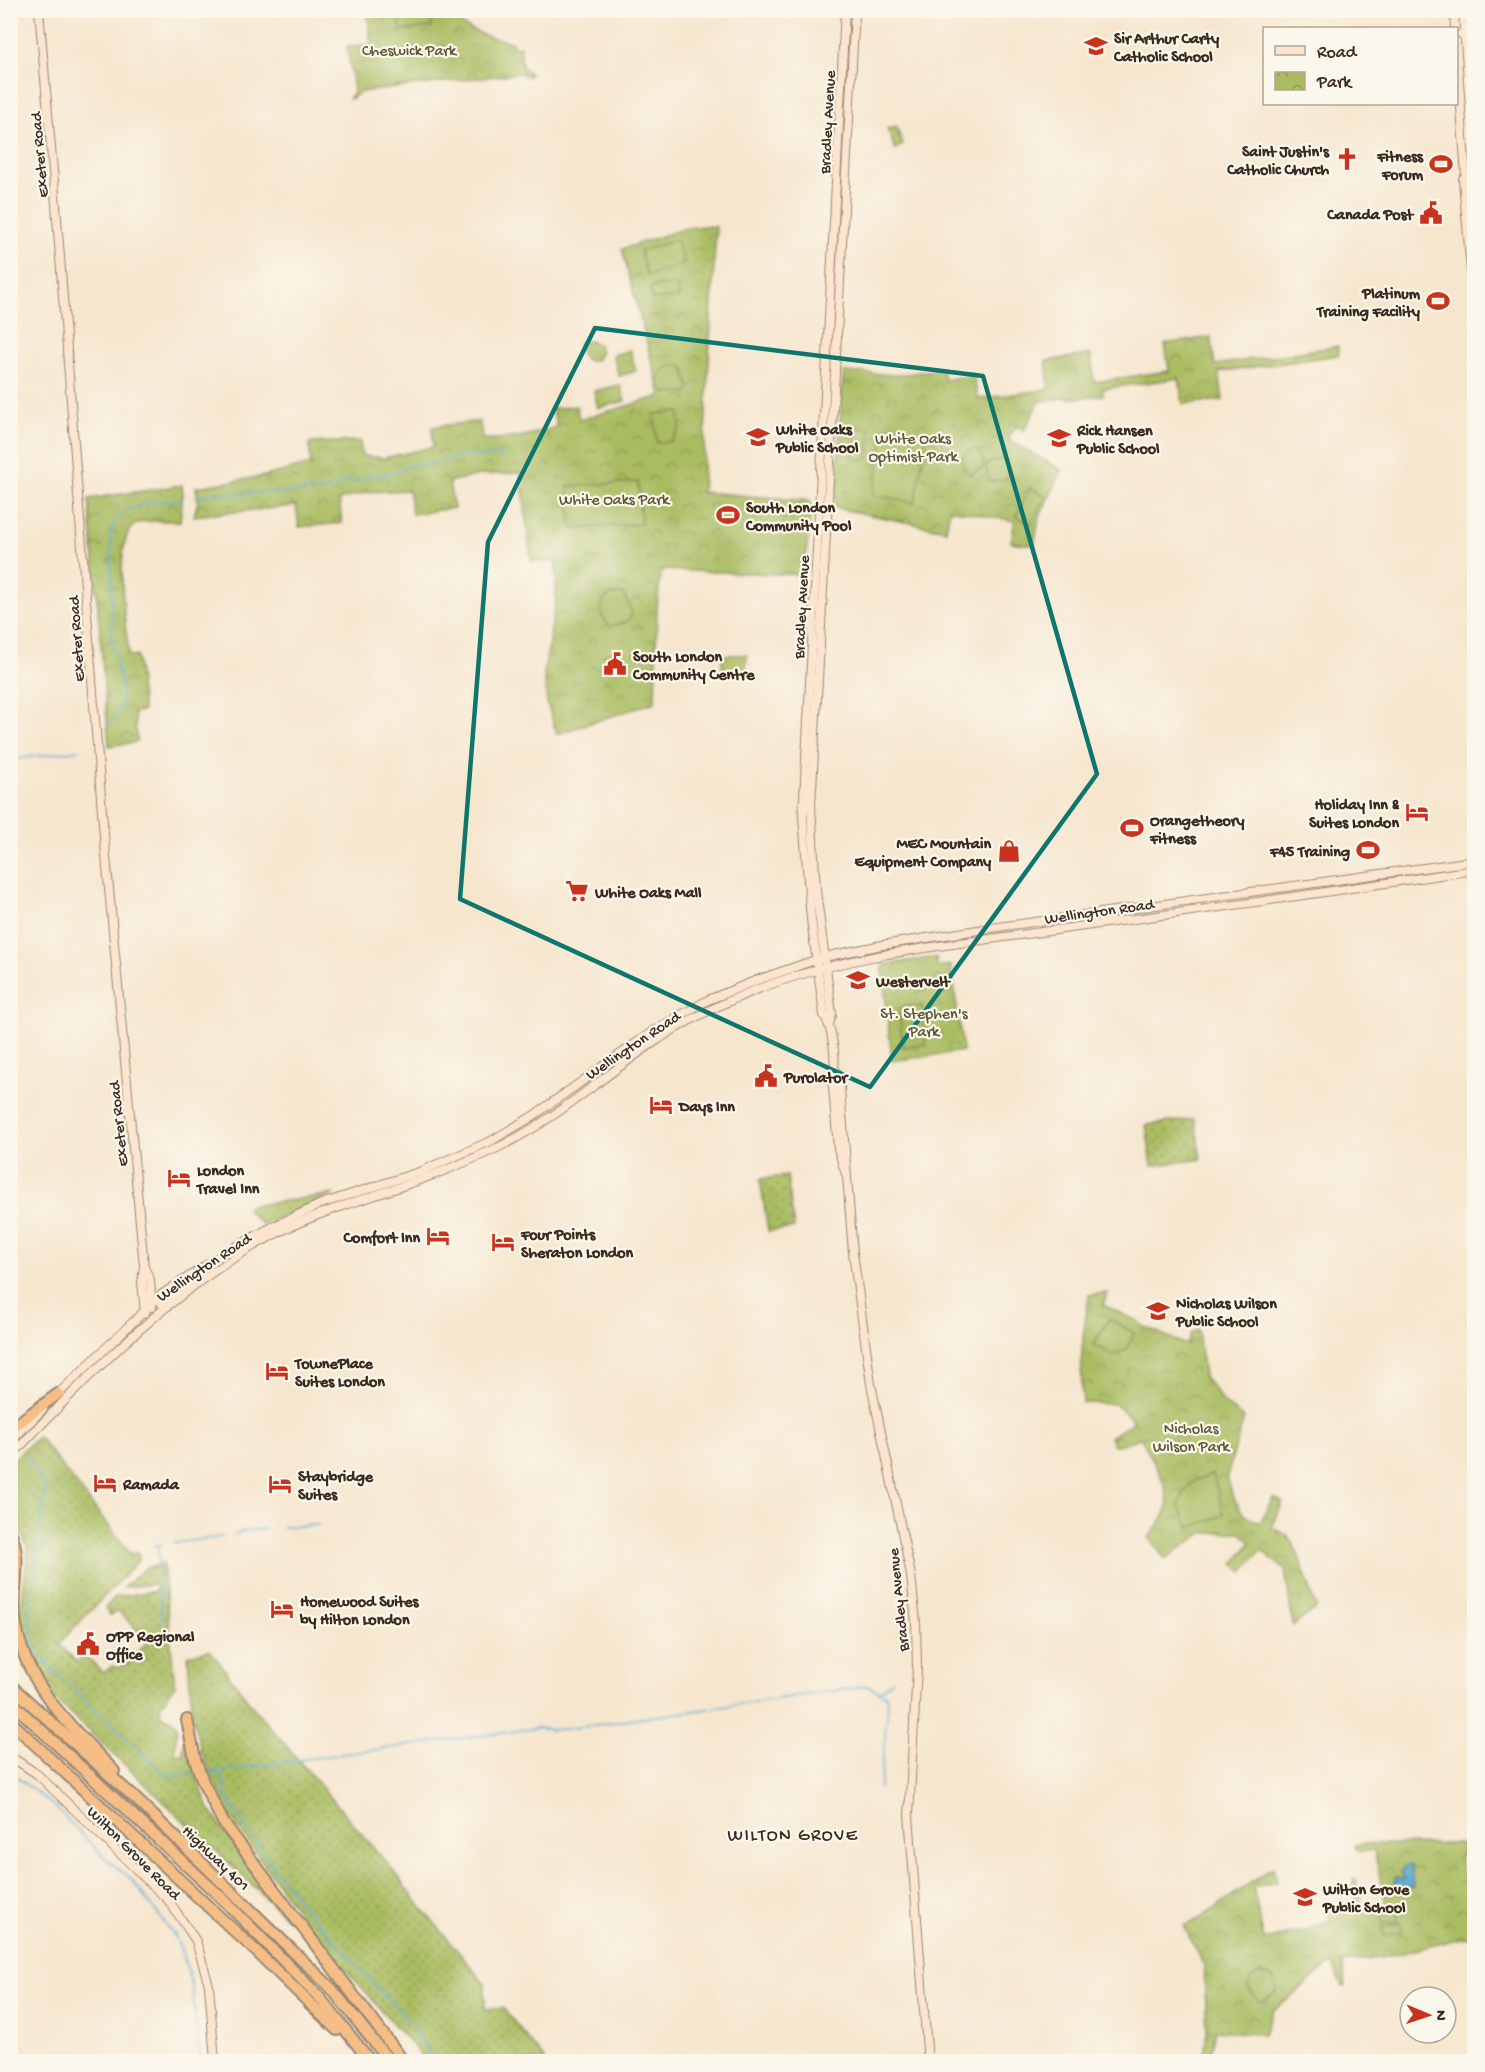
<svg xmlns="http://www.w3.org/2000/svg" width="1485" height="2072" viewBox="0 0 1485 2072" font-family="'Gochi Hand',sans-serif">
	<defs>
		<pattern id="grass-dots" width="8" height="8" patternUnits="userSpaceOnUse" patternTransform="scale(1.5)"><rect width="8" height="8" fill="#a9bc61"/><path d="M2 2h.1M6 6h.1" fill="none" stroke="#8b994f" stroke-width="1.8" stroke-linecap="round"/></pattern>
		<pattern id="park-crowns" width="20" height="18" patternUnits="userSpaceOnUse" patternTransform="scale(1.5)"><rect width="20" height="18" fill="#a9bc61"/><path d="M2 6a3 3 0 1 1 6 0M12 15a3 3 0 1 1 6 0" fill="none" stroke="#8b994f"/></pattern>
	</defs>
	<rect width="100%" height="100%" fill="#fbf7ec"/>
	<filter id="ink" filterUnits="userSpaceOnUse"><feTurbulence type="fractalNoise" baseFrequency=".0167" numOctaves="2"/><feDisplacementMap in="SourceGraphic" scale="12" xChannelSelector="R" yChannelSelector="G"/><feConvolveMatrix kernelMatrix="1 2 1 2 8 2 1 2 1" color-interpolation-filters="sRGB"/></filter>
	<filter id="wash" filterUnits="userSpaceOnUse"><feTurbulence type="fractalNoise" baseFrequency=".008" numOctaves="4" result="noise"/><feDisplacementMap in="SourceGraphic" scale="24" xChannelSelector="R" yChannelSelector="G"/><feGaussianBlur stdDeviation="1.35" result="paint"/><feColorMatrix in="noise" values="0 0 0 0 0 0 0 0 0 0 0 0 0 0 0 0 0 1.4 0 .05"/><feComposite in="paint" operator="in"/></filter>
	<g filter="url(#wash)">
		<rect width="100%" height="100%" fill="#f6e6ce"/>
		<g fill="url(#grass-dots)" stroke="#727340" stroke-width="1.5">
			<path d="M 1195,1119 L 1201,1159 L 1152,1166 L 1146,1125 Z"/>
			<path d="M 787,1176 L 794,1228 L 768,1231 L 760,1179 Z"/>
			<path d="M 335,1194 L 263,1225 L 247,1210 L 249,1206 Z"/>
			<path d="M 38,1436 L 131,1554 L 136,1553 L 139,1556 L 139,1560 L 59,1644 L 77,1662 L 85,1656 L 104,1673 L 112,1666 L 119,1668 L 127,1663 L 148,1641 L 118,1611 L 111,1616 L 105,1608 L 115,1597 L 156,1591 L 155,1584 L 124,1587 L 145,1568 L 163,1564 L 175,1686 L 160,1706 L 161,1715 L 174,1721 L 177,1726 L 175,1754 L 183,1754 L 185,1730 L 191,1761 L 209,1809 L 290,1921 L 53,1697 L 27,1654 L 22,1638 L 20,1617 L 28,1549 L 11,1506 L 11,1462 Z"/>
			<path d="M 210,1650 L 252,1706 L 398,1876 L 404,1886 L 485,1984 L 485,2010 L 503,2008 L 546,2061 L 426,2061 L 307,1925 L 229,1815 L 202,1755 L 192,1716 L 188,1655 Z"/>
		</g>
		<g fill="url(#park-crowns)" stroke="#727340" stroke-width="1.5">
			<path d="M 367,11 L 456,11 L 462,25 L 481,34 L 512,43 L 514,47 L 520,46 L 522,67 L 530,73 L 528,77 L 521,73 L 361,92 L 350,99 L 349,98 L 354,90 L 347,47 L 371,44 Z"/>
			<path d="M 704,226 L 716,227 L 702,492 L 811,501 L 805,575 L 661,570 L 657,607 L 655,702 L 557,734 L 547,703 L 544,673 L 556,599 L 556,562 L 531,561 L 521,473 L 479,475 L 449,482 L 454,508 L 412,514 L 408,490 L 367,492 L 339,500 L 342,523 L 299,527 L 296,506 L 194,516 L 198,500 L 196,487 L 265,476 L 311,464 L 309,443 L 360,441 L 362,456 L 384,458 L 433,447 L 432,427 L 480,421 L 482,439 C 509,440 530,436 556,427 L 556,420 L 551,409 L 577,406 L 579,420 L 661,396 L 622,249 L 686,228 Z"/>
			<path d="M 1211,337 L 1215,365 L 1338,346 L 1339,355 L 1219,372 L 1223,400 L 1183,404 L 1179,378 L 1103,389 L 1103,395 L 1069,399 L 1067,397 L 1039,402 L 1024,431 L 1019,427 L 1016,427 L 1009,436 L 1010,441 L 1062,470 L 1039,518 L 1034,545 L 1011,542 L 1015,521 L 950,509 L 946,530 L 835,508 L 843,372 L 898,375 L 942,369 L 944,380 L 973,375 L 978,399 L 1049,389 L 1046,361 L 1091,354 L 1094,382 L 1169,371 L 1165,344 Z"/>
			<path d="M 182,485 L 183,494 L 180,521 C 169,522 148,519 138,523 C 110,532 127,632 129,656 L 137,656 L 143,711 L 134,712 L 137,742 L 109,746 L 89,499 Z"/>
			<path d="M 936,957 L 937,967 L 951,965 L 963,1051 L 892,1061 L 882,965 Z"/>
			<path d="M 1108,1293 L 1103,1305 L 1138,1321 L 1141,1325 L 1186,1345 L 1191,1334 L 1198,1329 L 1204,1377 L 1225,1404 L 1244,1418 L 1227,1477 L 1233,1497 L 1244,1515 L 1260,1523 L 1273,1498 L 1283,1502 L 1272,1528 C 1276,1530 1281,1531 1285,1534 C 1299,1544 1309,1591 1317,1608 L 1293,1626 L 1285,1570 L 1261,1550 L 1243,1572 L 1234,1564 L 1251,1542 L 1239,1532 L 1203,1533 L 1165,1559 L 1149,1538 C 1154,1529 1164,1519 1167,1509 C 1172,1490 1150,1456 1141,1438 L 1114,1446 L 1110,1437 L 1134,1421 L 1115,1404 L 1083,1403 C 1079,1366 1083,1332 1089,1295 Z"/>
			<path d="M 1364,1844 L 1461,1844 L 1463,1855 L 1460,1856 L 1463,1871 L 1474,1890 L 1474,1935 L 1387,1957 L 1342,1963 L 1346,1986 L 1343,1987 L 1332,1963 L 1273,2011 L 1264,2035 L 1216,2030 L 1211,2054 L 1204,2053 L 1207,2031 L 1204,1965 L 1184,1926 L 1199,1919 L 1273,1867 L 1277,1882 L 1253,1887 L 1264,1940 L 1309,1930 L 1312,1927 L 1330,1922 L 1328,1910 L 1356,1904 L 1353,1890 L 1354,1879 L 1356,1879 L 1361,1904 L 1386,1904 L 1374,1850 L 1360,1852 L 1356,1849 L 1355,1845 Z"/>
		</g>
		<g fill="#a9bc61" stroke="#727340" stroke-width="1.5">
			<path d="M 399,11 L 430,11 L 432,27 L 401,31 Z"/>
			<path d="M 896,126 L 903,145 L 895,149 L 887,129 Z"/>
			<path d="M 676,240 L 684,264 L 647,276 L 640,251 Z"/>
			<path d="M 677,284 L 679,297 L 652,300 L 651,287 Z"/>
			<path d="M 591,341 L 598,344 L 601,352 L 596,360 L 589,361 L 583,358 L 578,344 L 580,342 Z"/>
			<path d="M 630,350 L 636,371 L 619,376 L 613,355 Z"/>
			<path d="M 674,365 L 683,367 L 690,388 L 687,393 L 665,393 L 659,385 C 658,374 662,367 674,365 Z"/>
			<path d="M 620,385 L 625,401 L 598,408 L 594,391 Z"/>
			<path d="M 679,412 L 680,428 L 671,441 L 657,443 L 654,414 Z"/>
			<path d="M 856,428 L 871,429 L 868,459 L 852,459 Z"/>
			<path d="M 886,428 L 927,435 L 915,503 L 873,495 Z"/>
			<path d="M 977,449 L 984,462 L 983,467 L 970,475 C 958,465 960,451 977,449 Z"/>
			<path d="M 1004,459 C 1009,467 1010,470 1006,479 L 990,482 L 986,468 L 988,463 Z"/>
			<path d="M 638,482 L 641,524 L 572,529 L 568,486 Z"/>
			<path d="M 1030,488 L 1046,496 L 1031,524 L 1016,516 Z"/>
			<path d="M 621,594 L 624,594 L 632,613 L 628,621 L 610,626 C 599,616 597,605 609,595 Z"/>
			<path d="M 722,655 L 747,655 L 746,668 L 722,668 Z"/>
			<path d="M 922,1006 L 926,1044 L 903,1047 L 899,1008 Z"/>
			<path d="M 1109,1319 L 1134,1333 L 1126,1350 L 1113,1355 L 1093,1345 Z"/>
			<path d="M 1213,1474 L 1224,1515 L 1189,1527 L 1179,1506 C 1187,1483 1190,1482 1213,1474 Z"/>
			<path d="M 1395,1911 L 1397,1912 L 1398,1921 L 1382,1923 L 1381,1914 Z"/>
			<path d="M 1400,1923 L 1402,1932 L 1384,1936 L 1382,1927 Z"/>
			<path d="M 1260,1973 C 1271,1975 1277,1979 1277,1991 L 1264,2001 L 1259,2002 L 1248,1987 L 1251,1978 Z"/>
		</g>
		<path fill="#59a9d3" stroke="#4a6a78" stroke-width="1.5" d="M 1411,1865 L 1413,1887 L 1395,1887 L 1395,1878 L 1405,1879 L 1401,1872 L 1406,1866 Z"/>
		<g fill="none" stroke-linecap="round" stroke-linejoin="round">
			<g stroke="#59a9d3" stroke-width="1.5">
				<path d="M 196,497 L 219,493 L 238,494 L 265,492 L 285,493 L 300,493 L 305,490 L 320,491 L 335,487 L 341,483 L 347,481 L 351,483 L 384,473 C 395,476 400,468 410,466 C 416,464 423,466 429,464 C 458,455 475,457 504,455"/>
				<path d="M 110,726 L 120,707 L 122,692 L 112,639 L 111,530 C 121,501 156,502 182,500"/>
				<path d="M 10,760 L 79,750"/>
				<path d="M 27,1458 L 46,1486 L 29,1607 L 34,1644 L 49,1666 L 159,1769 L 168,1775 L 192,1774"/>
				<path d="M 282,1527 L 318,1525"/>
				<path d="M 235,1535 L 243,1531 L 265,1529"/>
				<path d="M 173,1543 L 222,1537"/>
				<path d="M 155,1545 L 162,1545"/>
				<path d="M 158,1545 L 162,1623"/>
				<path d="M 880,1691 L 893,1680"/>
				<path d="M 10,1772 L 54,1806 L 106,1859 L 130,1878 L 175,1936 L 181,1950 L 192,1986 L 200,2062"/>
				<path d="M 209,1772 L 538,1728 L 552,1730 L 573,1728 L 868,1686 L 887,1696 L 888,1704 L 880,1788"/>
				<path d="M 213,1772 L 222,1775 L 227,1799 L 274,1868 L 298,1900 L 407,2020 L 436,2062"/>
			</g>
		</g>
	</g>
	<g filter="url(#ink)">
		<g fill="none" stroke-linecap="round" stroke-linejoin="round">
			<g stroke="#988876" stroke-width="10">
				<g id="secondary">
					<path d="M 39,10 L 56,205 L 103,824 L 144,1266 L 142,1282 L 145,1313"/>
					<path d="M 845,10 L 803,817 L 811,919 L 824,1015 C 832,1027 838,1063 832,1075 L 838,1149 L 846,1175"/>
					<path d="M 1454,10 L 1455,28"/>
					<path d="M 1456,41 L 1466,176 L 1463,179 L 1464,192 L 1473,293 L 1474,295"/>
					<path d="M 1466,176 L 1470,180 L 1474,238"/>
					<path d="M 829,1024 L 832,1015 L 816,890 L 811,806 L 855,10"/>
					<path d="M 835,1070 L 839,1075 L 853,1253 L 871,1384 L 911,1575 L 916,1623 L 917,1668 L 909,1815 L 928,2062"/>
					<path d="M 145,1269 L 150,1280 L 152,1307"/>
					<path d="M 162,1304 L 182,1285"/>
					<path d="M 56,1396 L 161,1295 L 228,1251 L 274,1226 L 321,1204 L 419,1172 L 491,1141 L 533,1116 L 656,1029 L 708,1000 L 760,979 L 824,957 L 882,945 L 991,928 L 1474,861"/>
					<path d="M 10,1442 L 43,1409"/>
					<path d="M 10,1457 C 91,1373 173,1287 277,1233 C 324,1209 374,1197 422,1179 C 447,1170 473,1159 497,1148 C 556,1120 605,1074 659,1039 C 688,1019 721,1004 753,991 C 851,952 952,945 1056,930 C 1195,911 1335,891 1474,870"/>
					<path d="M 10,1756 L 37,1774 L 169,1901 L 196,1941 L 209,1985 L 215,2062"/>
				</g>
			</g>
			<g stroke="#988876" stroke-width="14">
				<g id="highway">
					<path d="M 10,1429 L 58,1394"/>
					<path d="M 10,1531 C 23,1560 12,1588 15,1618 C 23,1684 70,1725 114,1771"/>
					<path d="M 10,1685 L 136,1799 L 332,1989 L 390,2062"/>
					<path d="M 10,1701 L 226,1902 L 320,1998 L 371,2062"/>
					<path d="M 187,1720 L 195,1759 L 203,1782 L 223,1822 L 404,2062"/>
					<path d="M 10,1721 L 258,1953 L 337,2030"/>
				</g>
			</g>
			<use href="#secondary" stroke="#fbe5cf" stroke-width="8"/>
			<use href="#highway" stroke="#f6be87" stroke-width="10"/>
		</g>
	</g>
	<path fill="none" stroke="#0f766e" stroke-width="4.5" stroke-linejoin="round" d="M 595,328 L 983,376 L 1097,774 L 870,1087 L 460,899 L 488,542 Z"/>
	<defs>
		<g id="school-bare" transform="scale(1.8)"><path d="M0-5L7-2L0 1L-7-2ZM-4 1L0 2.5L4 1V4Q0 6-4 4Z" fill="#c8321e" stroke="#fbf7ec" stroke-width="2.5" paint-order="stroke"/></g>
		<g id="church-bare" transform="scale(1.8)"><path d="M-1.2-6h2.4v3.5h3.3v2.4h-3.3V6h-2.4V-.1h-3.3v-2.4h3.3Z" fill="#c8321e" stroke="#fbf7ec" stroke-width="2.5" paint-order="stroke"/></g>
		<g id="stadium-bare" transform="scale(1.8)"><path d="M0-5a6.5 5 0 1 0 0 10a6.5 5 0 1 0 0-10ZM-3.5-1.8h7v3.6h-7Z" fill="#c8321e" stroke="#fbf7ec" stroke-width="2.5" paint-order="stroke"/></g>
		<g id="civic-bare" transform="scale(1.8)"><path d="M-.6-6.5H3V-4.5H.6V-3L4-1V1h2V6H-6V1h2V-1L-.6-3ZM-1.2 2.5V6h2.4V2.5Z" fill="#c8321e" stroke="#fbf7ec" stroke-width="2.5" paint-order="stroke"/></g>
		<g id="hotel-bare" transform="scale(1.8)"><path d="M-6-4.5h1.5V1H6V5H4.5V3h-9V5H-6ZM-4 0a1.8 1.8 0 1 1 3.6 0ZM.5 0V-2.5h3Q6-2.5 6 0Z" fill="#c8321e" stroke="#fbf7ec" stroke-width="2.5" paint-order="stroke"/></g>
		<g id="shop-bare" transform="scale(1.8)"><path d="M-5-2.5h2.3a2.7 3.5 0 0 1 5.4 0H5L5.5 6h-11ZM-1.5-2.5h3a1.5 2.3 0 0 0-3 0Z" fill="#c8321e" stroke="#fbf7ec" stroke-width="2.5" paint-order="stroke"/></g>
		<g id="supermarket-bare" transform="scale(1.8)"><path d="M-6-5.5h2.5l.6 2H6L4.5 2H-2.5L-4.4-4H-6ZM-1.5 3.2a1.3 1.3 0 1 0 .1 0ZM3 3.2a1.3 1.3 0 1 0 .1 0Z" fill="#c8321e" stroke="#fbf7ec" stroke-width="2.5" paint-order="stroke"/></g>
		<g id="university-bare" transform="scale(1.8)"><path d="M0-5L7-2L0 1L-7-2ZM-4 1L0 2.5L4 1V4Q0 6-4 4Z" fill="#c8321e" stroke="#fbf7ec" stroke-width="2.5" paint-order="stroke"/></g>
	</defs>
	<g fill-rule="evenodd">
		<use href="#school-bare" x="1096" y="46"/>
		<use href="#church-bare" x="1347" y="159"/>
		<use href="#stadium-bare" x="1441" y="164"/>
		<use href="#civic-bare" x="1431" y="213"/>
		<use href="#stadium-bare" x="1438" y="301"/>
		<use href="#school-bare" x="758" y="437"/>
		<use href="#school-bare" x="1059" y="438"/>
		<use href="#stadium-bare" x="728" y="515"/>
		<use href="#civic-bare" x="615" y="664"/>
		<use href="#hotel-bare" x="1417" y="812"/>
		<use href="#stadium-bare" x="1132" y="828"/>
		<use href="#stadium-bare" x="1368" y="850"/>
		<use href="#shop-bare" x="1009" y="851"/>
		<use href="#supermarket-bare" x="577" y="891"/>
		<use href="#university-bare" x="858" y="980"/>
		<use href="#civic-bare" x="766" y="1076"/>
		<use href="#hotel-bare" x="661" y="1105"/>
		<use href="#hotel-bare" x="179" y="1178"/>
		<use href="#hotel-bare" x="438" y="1236"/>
		<use href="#hotel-bare" x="503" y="1242"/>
		<use href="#school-bare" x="1158" y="1311"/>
		<use href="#hotel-bare" x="277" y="1371"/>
		<use href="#hotel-bare" x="105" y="1483"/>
		<use href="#hotel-bare" x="280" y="1484"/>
		<use href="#hotel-bare" x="282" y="1609"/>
		<use href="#civic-bare" x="88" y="1644"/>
		<use href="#school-bare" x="1305" y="1897"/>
	</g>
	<g text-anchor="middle" stroke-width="4.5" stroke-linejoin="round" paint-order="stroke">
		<g font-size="16" font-weight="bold" fill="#3b2a1e" stroke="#fbf7ec" text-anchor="start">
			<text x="1114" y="43">Sir Arthur Carty<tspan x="1114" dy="18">Catholic School</tspan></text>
			<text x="1329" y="156" text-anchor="end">Saint Justin's<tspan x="1329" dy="18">Catholic Church</tspan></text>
			<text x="1423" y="161" text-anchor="end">Fitness<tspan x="1423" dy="18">Forum</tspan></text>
			<text x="1413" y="219" text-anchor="end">Canada Post</text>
			<text x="1420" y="298" text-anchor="end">Platinum<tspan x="1420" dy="18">Training Facility</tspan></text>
			<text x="776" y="434">White Oaks<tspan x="776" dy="18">Public School</tspan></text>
			<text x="1077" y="435">Rick Hansen<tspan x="1077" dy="18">Public School</tspan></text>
			<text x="746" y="512">South London<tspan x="746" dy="18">Community Pool</tspan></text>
			<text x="633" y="661">South London<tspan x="633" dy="18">Community Centre</tspan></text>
			<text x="1399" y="809" text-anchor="end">Holiday Inn &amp;<tspan x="1399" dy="18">Suites London</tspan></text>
			<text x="1150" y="825">Orangetheory<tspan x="1150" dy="18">Fitness</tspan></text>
			<text x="991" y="848" text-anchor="end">MEC Mountain<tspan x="991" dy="18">Equipment Company</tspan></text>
			<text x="1350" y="856" text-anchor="end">F45 Training</text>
			<text x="595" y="897">White Oaks Mall</text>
			<text x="876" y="986">Westervelt</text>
			<text x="784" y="1082">Purolator</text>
			<text x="679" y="1111">Days Inn</text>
			<text x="197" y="1175">London<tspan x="197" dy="18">Travel Inn</tspan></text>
			<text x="521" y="1239">Four Points<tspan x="521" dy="18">Sheraton London</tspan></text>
			<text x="420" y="1242" text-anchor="end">Comfort Inn</text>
			<text x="1176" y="1308">Nicholas Wilson<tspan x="1176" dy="18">Public School</tspan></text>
			<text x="295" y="1368">TownePlace<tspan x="295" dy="18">Suites London</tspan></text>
			<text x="298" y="1481">Staybridge<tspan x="298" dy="18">Suites</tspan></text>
			<text x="123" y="1489">Ramada</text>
			<text x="300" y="1606">Homewood Suites<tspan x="300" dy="18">by Hilton London</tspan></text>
			<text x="106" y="1641">OPP Regional<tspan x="106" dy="18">Office</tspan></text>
			<text x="1323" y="1894">Wilton Grove<tspan x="1323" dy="18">Public School</tspan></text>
		</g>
		<g font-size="16" fill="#5c5632" stroke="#fbf7ec">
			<text x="409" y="55">Cheswick Park</text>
			<text x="913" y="443">White Oaks<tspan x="913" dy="18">Optimist Park</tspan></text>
			<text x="614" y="504">White Oaks Park</text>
			<text x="924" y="1018">St. Stephen's<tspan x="924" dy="18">Park</tspan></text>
			<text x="1191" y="1433">Nicholas<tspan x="1191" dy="18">Wilson Park</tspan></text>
		</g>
		<g font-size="16" fill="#3b2a1e" stroke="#fbf7ec">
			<text transform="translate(826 122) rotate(-87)" y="6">Bradley Avenue</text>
			<text transform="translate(38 155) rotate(-95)" y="6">Exeter Road</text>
			<text transform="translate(800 607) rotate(-87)" y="6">Bradley Avenue</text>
			<text transform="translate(75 639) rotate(-94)" y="6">Exeter Road</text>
			<text transform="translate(1099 910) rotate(-8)" y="6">Wellington Road</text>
			<text transform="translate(632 1044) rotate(-34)" y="6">Wellington Road</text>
			<text transform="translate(117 1124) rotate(-96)" y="6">Exeter Road</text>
			<text transform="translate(203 1266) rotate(-34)" y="6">Wellington Road</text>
			<text transform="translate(897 1600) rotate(-96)" y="6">Bradley Avenue</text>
			<text transform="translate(135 1852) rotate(45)" y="6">Wilton Grove Road</text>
			<text transform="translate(217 1857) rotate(44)" y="6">Highway 401</text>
		</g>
		<g font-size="18" letter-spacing="1.5" fill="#3b2a1e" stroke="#fbf7ec">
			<text x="793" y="1840">WILTON GROVE</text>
		</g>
	</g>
	<rect width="1485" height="2072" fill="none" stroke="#fbf7ec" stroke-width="36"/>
	<rect x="1263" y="27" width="195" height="78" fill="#fbf7ec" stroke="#aea59a" stroke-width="1.5"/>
	<rect x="1275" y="46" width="30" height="9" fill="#fbe5cf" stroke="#aea59a" stroke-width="1.5"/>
	<text x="1317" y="57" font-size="18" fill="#3b2a1e">Road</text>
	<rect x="1275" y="72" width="30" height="18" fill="url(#park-crowns)" stroke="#aea59a" stroke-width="1.5"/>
	<text x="1317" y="87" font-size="18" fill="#3b2a1e">Park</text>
	<g transform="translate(1428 2015) rotate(92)"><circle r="28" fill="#fbf7ec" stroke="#aea59a" stroke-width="1.5"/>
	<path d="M0-4.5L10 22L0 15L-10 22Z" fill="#c8321e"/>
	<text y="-9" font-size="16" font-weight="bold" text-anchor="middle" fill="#3b2a1e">N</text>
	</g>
</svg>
